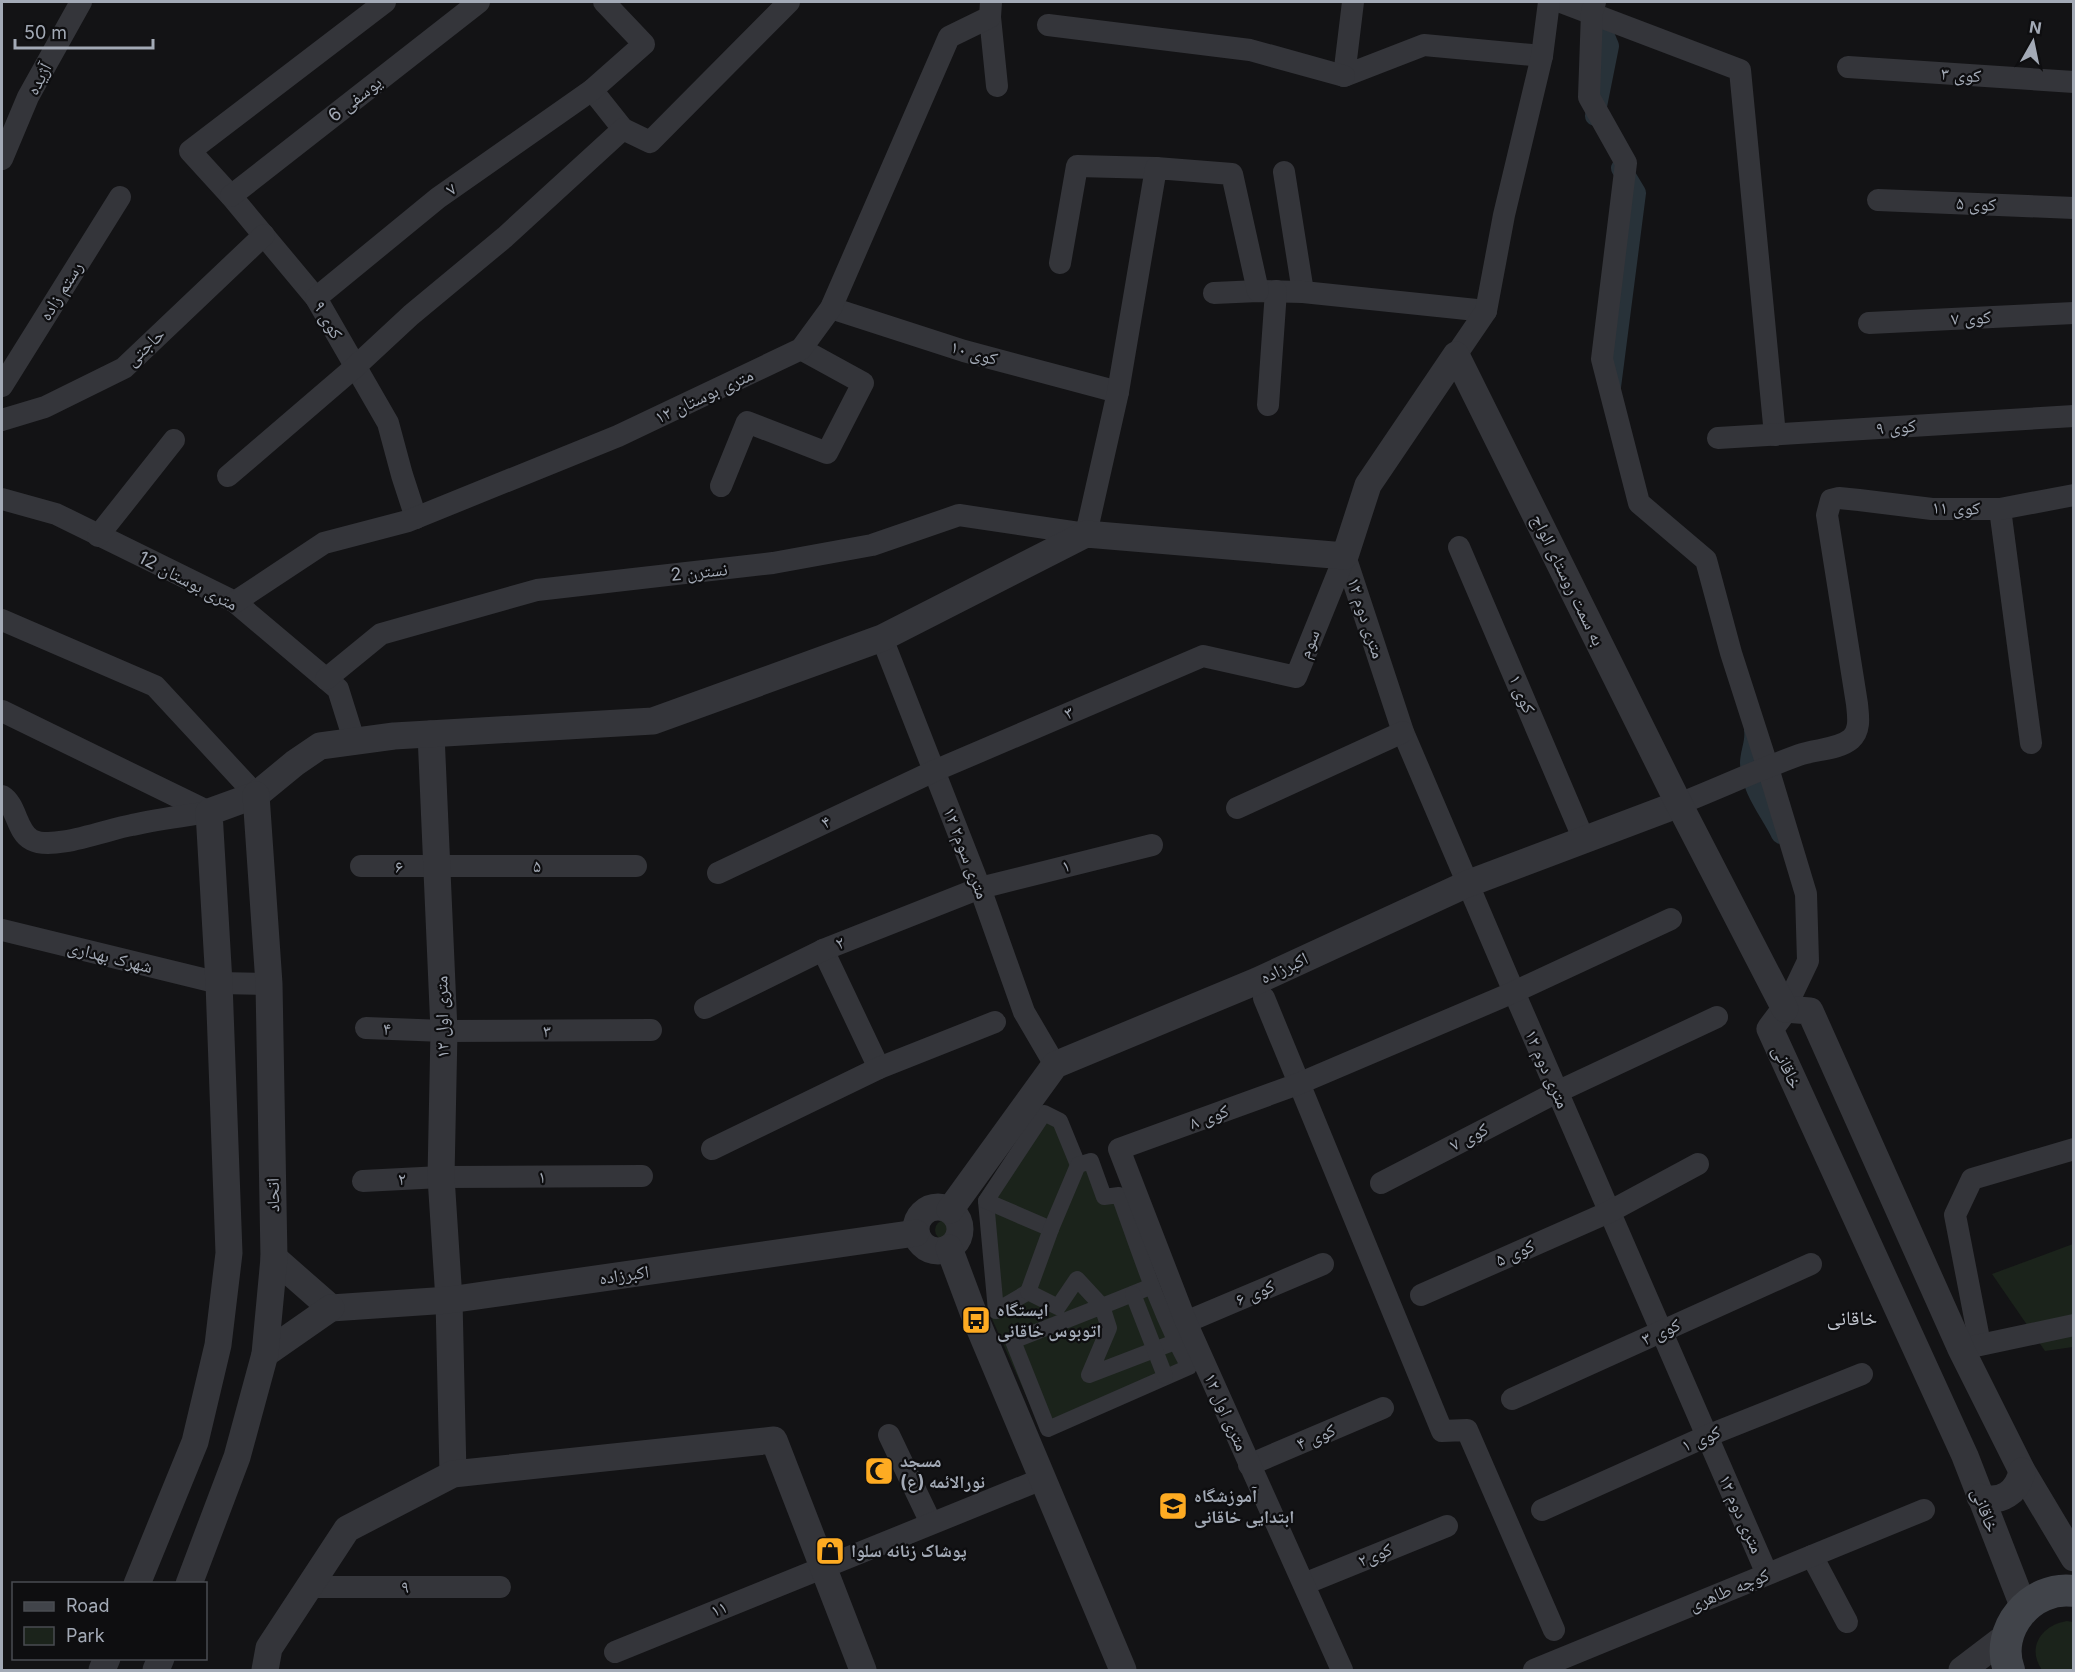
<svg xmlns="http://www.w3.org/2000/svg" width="2075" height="1672" viewBox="0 0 2075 1672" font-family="Inter,'Noto Naskh Arabic',sans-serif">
	<rect width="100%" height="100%" fill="#131315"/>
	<g fill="#1b231b">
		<path d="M 1042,1105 L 1081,1157 L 1109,1190 L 1197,1369 L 1044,1436 L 989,1312 L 979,1197 Z"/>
		<circle cx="945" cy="1230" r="10"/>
		<path d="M 2073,1244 L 2073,1347 L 2045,1351 L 1992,1274 Z"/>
		<path d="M 2067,1621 L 2073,1622 L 2073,1670 L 2042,1670 C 2026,1647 2042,1625 2067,1621 Z"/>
	</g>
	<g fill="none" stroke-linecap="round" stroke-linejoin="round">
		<g stroke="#283239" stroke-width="20">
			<path d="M 1592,6 L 1609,46 L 1595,116"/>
			<path d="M 1611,387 L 1636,193 L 1621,168"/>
			<path d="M 1754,730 C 1756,742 1750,752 1750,763 C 1750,788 1771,813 1781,834"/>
		</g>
		<g stroke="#34353a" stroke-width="16">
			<path d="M 986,1201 L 996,1311 L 1028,1292"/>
			<path d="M 1051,1229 L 986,1201 L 1044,1113 L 1060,1121 L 1078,1165"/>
			<path d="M 1152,1286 C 1106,1305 1059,1323 1013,1341 L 1048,1429 L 1189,1367 C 1159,1313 1140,1253 1119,1195 L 1104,1197 L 1091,1161 L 1078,1165 L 1051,1229 L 1028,1292 L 1058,1307 L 1077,1279 L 1102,1306 L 1109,1328 L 1089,1375 L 1175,1342"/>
			<path d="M 1133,1294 L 1165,1376"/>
		</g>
		<g stroke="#34353a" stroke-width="22">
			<path d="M 385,2 L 190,151 L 231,196 L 316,298 L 388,423 L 402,475 L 416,518"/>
			<path d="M 1353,2 L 1344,76 L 1424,45 L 1542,56"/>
			<path d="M 1561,2 L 1740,70 L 1775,435"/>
			<path d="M 1595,2 L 1592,12 L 1589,97 L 1626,163 L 1602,359 L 1639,503 L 1706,560 L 1731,653 L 1768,768 L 1806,894 L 1808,961 L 1785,1009"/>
			<path d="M 990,17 L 997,86"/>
			<path d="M 1048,25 L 1250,50 L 1344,76"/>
			<path d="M 1848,67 L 2074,82"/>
			<path d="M 592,90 L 623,129"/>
			<path d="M 2,159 L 28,97 L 81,2"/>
			<path d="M 1284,172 L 1303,292"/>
			<path d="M 231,196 L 479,2"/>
			<path d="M 1878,200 L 2074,208"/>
			<path d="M 1060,263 L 1077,166 L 1156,168"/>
			<path d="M 1214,293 L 1258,291 L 1303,292 L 1486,311"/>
			<path d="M 316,298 L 438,198 L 592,90 L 644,44 L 604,2"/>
			<path d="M 831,308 L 964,351 L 1118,392"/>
			<path d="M 1869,323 L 2074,313"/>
			<path d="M 1456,355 L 1486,311 L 1504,215 L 1542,56 L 1549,2"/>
			<path d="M 2,386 L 120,197"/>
			<path d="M 1268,405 L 1276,291"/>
			<path d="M 2,420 L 45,407 L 124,368 L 264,235"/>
			<path d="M 1718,438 L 2074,416"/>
			<path d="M 228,476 L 355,367 L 411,315 L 505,237 L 623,129 L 650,142 L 789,2"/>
			<path d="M 721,486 L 747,422 L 827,453 L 863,383 L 801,349"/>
			<path d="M 2,499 L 56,514 L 235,602 L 338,689 L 354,740"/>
			<path d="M 2000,509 L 2031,743"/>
			<path d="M 98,536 L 174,440"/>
			<path d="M 1459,547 L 1584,840"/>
			<path d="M 1345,556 L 1403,732 L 1514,992 L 1767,1574"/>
			<path d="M 235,602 L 324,543 L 408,521 L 618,436 L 801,349 L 831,308 L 949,37 L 990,17 L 991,2"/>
			<path d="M 2,620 L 155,686 L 256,795"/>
			<path d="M 882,638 L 980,888 L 1024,1012 L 1055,1065"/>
			<path d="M 326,679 L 381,634 L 537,590 L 773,563 L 872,545 L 959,515 L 1086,534 L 1118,392 L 1156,168 L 1232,174 L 1258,291"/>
			<path d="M 2,711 L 209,812"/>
			<path d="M 2,796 C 17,805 16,832 32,840 C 53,851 108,829 132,825 C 157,819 183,816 209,812"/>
			<path d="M 1679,804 C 1719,788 1758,770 1799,755 C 1815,749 1838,750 1851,739 C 1861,730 1858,715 1857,704 L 1827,515 L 1831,500 L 1839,498 L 1859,500 L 1932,509 L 2000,509 L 2074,495"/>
			<path d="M 1237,808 L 1403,732"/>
			<path d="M 361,866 L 636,866"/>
			<path d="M 718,873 L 934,771 L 1203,656 L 1296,677 L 1345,556"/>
			<path d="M 2,930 L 219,983 L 269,984"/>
			<path d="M 823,950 L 879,1068"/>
			<path d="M 1264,998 L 1442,1431 L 1467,1430 L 1554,1630"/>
			<path d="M 705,1008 L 823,950 L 980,888 L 1152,845"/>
			<path d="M 366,1028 L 444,1031 L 651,1030"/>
			<path d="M 712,1149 L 879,1068 L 995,1022"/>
			<path d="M 363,1181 L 441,1177 L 642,1176"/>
			<path d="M 1381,1183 L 1557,1092 L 1717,1017"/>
			<path d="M 1421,1295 L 1609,1212 L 1698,1164"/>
			<path d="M 1186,1322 L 1323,1264"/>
			<path d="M 1980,1344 L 1955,1215 L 1972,1179 L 2074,1149"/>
			<path d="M 1966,1348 L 2074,1325"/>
			<path d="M 1512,1399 L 1811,1264"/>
			<path d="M 889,1435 L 931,1523"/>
			<path d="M 1249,1465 L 1383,1408"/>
			<path d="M 1542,1510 L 1707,1436 L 1862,1374"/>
			<path d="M 1812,1556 L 1847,1622"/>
			<path d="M 1304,1584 L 1447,1526"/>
			<path d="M 309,1587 L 500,1587"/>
			<path d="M 615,1652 L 1042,1479"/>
			<path d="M 1342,1670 L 1186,1322 L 1119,1149 L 1298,1084 L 1514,992 L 1671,919"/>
			<path d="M 1534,1670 L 1924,1510"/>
		</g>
		<g stroke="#34353a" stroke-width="27">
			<path d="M 431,734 L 444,1031 L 441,1177 L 449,1300 L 453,1474"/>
			<path d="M 1785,1009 L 1770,1029 L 1965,1456 L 2024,1608"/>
			<path d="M 1785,1009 L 1810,1011 L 1961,1349 L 2022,1471 L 2074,1558"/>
			<circle cx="938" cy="1229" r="22"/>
			<path d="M 950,1210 L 1055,1065 L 1257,981 L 1467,884 L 1679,804"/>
			<path d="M 949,1248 L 976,1320 L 1123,1670"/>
			<path d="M 274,1258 L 331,1308"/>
			<path d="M 331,1308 L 449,1300 L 916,1233"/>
			<path d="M 265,1354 L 331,1308"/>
			<path d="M 1980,1497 C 2001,1504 2018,1492 2022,1471"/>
			<path d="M 137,1584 L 195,1442 L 218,1345 L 229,1253 L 219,983 L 209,812 L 256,795 L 295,763 L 320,746 L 394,736 L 653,721 L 882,638 L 1086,534 L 1345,556 L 1368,485 L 1456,355 L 1679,804 L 1785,1009"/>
			<path d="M 189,1584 L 237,1457 L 265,1354 L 274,1258 L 269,984 L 256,795"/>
			<path d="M 102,1670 L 107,1658"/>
			<path d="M 156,1670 L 161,1658"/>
			<path d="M 265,1670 L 269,1648 L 347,1529 L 453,1474 L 774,1440 L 863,1670"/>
			<path d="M 1962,1670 L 2008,1635"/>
		</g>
		<path stroke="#41444a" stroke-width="32" d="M 2009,1670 C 1994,1630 2031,1585 2074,1591"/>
	</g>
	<defs>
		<g id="bus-square" transform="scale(1.5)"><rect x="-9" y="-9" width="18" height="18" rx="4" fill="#feab22" stroke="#0e0e10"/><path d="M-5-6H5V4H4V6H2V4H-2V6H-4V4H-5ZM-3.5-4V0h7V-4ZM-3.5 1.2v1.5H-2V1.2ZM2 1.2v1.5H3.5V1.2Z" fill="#111"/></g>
		<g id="mosque-square" transform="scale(1.5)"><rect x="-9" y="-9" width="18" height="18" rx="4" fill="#feab22" stroke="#0e0e10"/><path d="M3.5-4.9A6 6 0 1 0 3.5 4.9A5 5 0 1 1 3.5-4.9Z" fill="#111"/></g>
		<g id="school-square" transform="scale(1.5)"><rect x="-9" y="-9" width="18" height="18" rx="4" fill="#feab22" stroke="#0e0e10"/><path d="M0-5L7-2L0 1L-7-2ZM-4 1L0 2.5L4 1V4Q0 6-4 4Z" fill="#111"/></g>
		<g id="shop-square" transform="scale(1.5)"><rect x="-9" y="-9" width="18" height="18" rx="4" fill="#feab22" stroke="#0e0e10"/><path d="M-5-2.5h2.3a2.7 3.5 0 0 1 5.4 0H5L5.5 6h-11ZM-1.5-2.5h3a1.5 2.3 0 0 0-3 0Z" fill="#111"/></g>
	</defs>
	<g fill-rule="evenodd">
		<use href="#bus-square" x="976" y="1320"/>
		<use href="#mosque-square" x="879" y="1471"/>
		<use href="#school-square" x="1173" y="1506"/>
		<use href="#shop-square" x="830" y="1551"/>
	</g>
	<g text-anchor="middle" stroke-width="4.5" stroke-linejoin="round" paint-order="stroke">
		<g font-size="18" fill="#a3aab6" stroke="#0e0e10">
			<text transform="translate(1961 75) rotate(4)" y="6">کوی ۳</text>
			<text transform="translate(39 79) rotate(-62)" y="6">آژیده</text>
			<text transform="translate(355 99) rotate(-38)" y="6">یوسفی 6</text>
			<text transform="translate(451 189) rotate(-35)" y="6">۷</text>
			<text transform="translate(1976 204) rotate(2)" y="6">کوی ۵</text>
			<text transform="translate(61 291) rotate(-58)" y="6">رستم زاده</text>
			<text transform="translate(1971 318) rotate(-3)" y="6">کوی ۷</text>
			<text transform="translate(328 320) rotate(60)" y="6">کوی ۹</text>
			<text transform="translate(145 347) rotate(-43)" y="6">حاجتی</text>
			<text transform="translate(974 353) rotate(16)" y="6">کوی ۱۰</text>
			<text transform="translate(704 396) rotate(-25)" y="6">۱۲ متری بوستان</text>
			<text transform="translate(1896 427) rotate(-4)" y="6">کوی ۹</text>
			<text transform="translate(1956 508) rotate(1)" y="6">کوی ۱۱</text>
			<text transform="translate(699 572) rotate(-6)" y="6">نسترن 2</text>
			<text transform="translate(1568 580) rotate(64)" y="6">به سمت روستای الواج</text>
			<text transform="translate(188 581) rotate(27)" y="6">12 متری بوستان</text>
			<text transform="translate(1366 618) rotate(72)" y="6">۱۲ متری دوم</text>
			<text transform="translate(1309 644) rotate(-68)" y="6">سوم</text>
			<text transform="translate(1522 694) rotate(67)" y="6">کوی ۱</text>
			<text transform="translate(1069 713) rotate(-23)" y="6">۳</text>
			<text transform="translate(826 822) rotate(-25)" y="6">۴</text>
			<text transform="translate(966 853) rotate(69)" y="6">۱۲ متری سوم۲</text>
			<text x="537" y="872">۵</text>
			<text transform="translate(1066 866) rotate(-14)" y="6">۱</text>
			<text x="399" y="873">۶</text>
			<text transform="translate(840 943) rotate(-22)" y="6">۲</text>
			<text transform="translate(110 957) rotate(14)" y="6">شهرک بهداری</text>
			<text transform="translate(1284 968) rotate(-25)" y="6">اکبرزاده</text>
			<text transform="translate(442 1017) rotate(-91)" y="6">۱۲ متری اول</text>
			<text transform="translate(387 1029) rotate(2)" y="6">۴</text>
			<text x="547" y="1037">۳</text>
			<text transform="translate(1787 1067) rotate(65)" y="6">خاقانی</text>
			<text transform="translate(1547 1069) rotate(66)" y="6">۱۲ متری دوم</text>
			<text transform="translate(1209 1117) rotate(-20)" y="6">کوی ۸</text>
			<text transform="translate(1469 1137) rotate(-27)" y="6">کوی ۷</text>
			<text x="542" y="1183">۱</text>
			<text transform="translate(402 1179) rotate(-3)" y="6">۲</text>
			<text transform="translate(273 1195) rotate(-91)" y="6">اتحاد</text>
			<text transform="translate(1515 1253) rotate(-24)" y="6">کوی ۵</text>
			<text transform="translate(624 1275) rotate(-8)" y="6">اکبرزاده</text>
			<text transform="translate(1255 1293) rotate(-23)" y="6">کوی ۶</text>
			<text transform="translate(1661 1332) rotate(-24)" y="6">کوی ۳</text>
			<text transform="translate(1226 1412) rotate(66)" y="6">۱۲ متری اول</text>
			<text transform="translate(1316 1437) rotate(-23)" y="6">کوی ۴</text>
			<text transform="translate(1701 1439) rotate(-23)" y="6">کوی ۱</text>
			<text transform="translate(1985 1510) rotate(69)" y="6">خاقانی</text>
			<text transform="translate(1741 1514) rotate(66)" y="6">۱۲ متری دوم</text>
			<text transform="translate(1375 1555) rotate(-22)" y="6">کوی۲</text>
			<text x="405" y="1593">۹</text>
			<text transform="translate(1729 1590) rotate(-22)" y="6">کوچه طاهری</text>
			<text transform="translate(719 1609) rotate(-22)" y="6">۱۱</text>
		</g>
		<g font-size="18" font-weight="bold" fill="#a3aab6" stroke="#0e0e10" text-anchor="start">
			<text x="997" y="1316">ایستگاه<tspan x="997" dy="21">اتوبوس خاقانی</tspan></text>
			<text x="900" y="1467">مسجد<tspan x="900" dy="21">نورالائمه (ع)</tspan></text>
			<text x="1194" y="1502">آموزشگاه<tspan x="1194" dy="21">ابتدایی خاقانی</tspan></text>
			<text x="851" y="1557">پوشاک زنانه سلوا</text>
		</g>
		<g font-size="20" fill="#c5c9d2" stroke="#0e0e10">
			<text x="1852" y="1325">خاقانی</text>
		</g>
	</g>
	<rect width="2075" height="1672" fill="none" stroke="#a3aab6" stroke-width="6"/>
	<rect x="12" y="1582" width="195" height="78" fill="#0e0e10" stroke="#4a4c52" stroke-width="1.5"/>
	<rect x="24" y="1602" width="30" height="9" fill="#41444a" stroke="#4a4c52" stroke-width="1.5"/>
	<text x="66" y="1612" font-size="18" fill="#a3aab6">Road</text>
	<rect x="24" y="1627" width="30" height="18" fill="#1b231b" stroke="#4a4c52" stroke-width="1.5"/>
	<text x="66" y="1642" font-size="18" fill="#a3aab6">Park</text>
	<g transform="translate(2033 42) rotate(9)" stroke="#0e0e10" stroke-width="4.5" paint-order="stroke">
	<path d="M0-4.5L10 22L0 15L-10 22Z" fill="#a3aab6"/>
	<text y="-9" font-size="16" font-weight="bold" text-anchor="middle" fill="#a3aab6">N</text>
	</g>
	<path d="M15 39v9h138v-9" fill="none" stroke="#a3aab6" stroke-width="3"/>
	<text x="24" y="39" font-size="18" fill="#a3aab6" stroke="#0e0e10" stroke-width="4.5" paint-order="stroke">50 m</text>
</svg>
